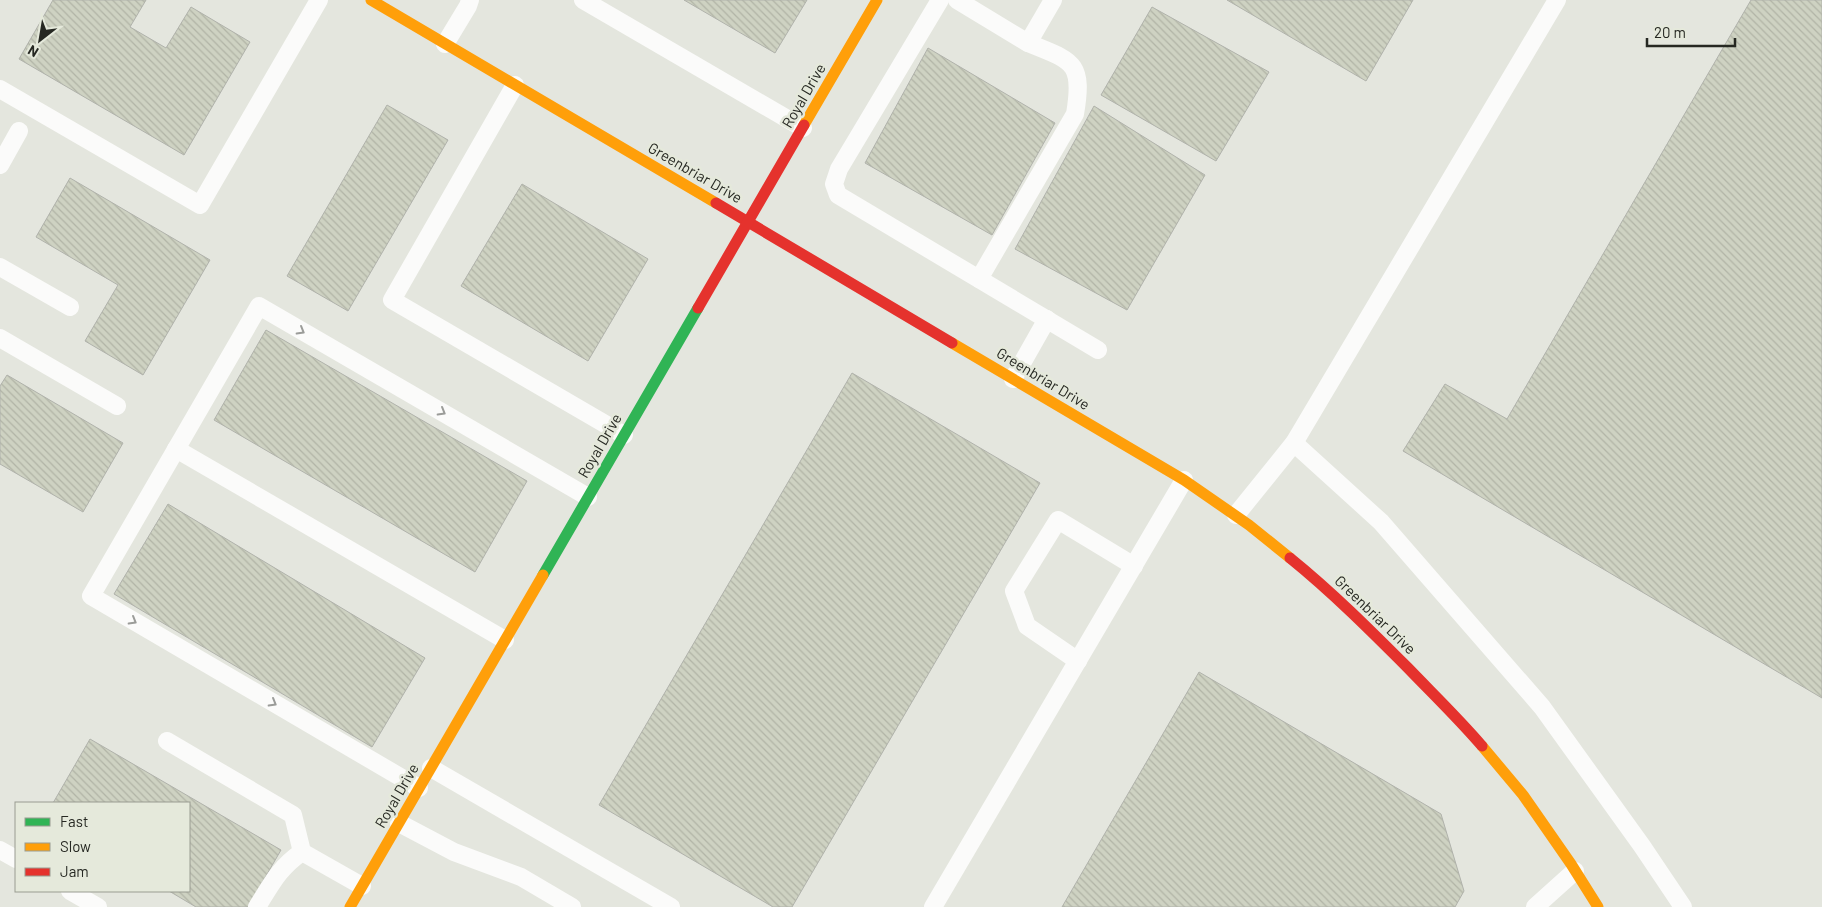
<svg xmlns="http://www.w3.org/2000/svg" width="1822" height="907" viewBox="0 0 1822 907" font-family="Barlow,sans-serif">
	<defs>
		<pattern id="building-back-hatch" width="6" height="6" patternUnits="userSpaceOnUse" patternTransform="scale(1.25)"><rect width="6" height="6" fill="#ced2c2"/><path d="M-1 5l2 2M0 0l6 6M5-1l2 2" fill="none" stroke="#b1b4a6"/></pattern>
	</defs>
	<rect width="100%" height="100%" fill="#e4e6de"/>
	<g fill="url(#building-back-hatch)" stroke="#b0b2ab">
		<path d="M 53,0 L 146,0 L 130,27 L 166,48 L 191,7 L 250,42 L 184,155 L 19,59 Z"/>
		<path d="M 684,0 L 807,0 L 775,53 Z"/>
		<path d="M 1227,0 L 1413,0 L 1366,81 Z"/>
		<path d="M 1751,0 L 1822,0 L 1822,698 L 1403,451 L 1445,384 L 1507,419 Z"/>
		<path d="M 1152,7 L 1269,72 L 1216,161 L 1101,95 Z"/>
		<path d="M 928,48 L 1055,123 L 992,235 L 865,163 Z"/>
		<path d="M 387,105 L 448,140 L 348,311 L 287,276 Z"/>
		<path d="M 1094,106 L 1205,175 L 1127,310 L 1015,249 Z"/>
		<path d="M 70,178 L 210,260 L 143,375 L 85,341 L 118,285 L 36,237 Z"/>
		<path d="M 522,184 L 648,259 L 588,361 L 461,286 Z"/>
		<path d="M 266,330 L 527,481 L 475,572 L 214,420 Z"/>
		<path d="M 852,373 L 1040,483 L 792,907 L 773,907 L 599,805 Z"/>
		<path d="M 7,375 L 123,443 L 83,512 L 0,464 L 0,386 Z"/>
		<path d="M 168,504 L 425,658 L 372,747 L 114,594 Z"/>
		<path d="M 1199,672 L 1441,814 L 1464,891 L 1455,907 L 1062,907 Z"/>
		<path d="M 90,739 L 281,850 L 248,907 L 196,907 L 169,891 L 189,891 L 189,803 L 53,803 Z"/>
	</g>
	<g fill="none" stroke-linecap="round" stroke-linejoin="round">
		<g stroke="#fbfbfa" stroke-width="18">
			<path d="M 583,0 L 803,128"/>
			<path d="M 940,0 L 839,169 L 834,184 L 838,195 L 1098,350"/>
			<path d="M 957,0 L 1028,43 L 1053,0"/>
			<path d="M 445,44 L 468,6 L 470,0"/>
			<path d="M 515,85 L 392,300 L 624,435"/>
			<path d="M 0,89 L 200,205 L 319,0"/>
			<path d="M 0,165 L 19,131"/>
			<path d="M 0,267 L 70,307"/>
			<path d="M 979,279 L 1075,114 C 1084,61 1072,61 1028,43"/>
			<path d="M 0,338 L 117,406"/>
			<path d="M 1013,379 L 1047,319"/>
			<path d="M 1294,443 L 1381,522 L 1542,707 L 1642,846 L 1683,907"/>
			<path d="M 176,449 L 505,640"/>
			<path d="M 1236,515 L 1294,443 L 1557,0"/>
			<path d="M 1078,661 L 1027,626 L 1014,591 L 1058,520 L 1134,566"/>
			<path d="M 167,741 L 293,815 L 302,852"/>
			<path d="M 431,768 L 671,907"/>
			<path d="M 419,788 L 91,596 L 259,306 L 588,497"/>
			<path d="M 399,823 L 454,852 L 521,877 L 572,907"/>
			<path d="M 0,850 L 16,859"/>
			<path d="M 70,891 L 98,907"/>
			<path d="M 257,907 C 272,883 279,868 302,852 L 362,886"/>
			<path d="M 933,907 L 1184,480"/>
			<path d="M 1535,907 L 1575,871"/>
		</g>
		<path stroke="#30b455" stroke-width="11" d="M 543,575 L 698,308"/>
		<g stroke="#ff9f0a" stroke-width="11">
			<path d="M 371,0 L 716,203"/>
			<path d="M 804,125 L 877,0"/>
			<path d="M 952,343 L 1184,480 L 1249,525 L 1290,558"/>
			<path d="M 1482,746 L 1523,795 L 1571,864 L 1598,907"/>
			<path d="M 350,907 L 543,575"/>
		</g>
		<g stroke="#e5322d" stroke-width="11">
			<path d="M 716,203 L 952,343"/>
			<path d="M 698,308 L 804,125"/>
			<path d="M 1290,558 C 1332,592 1370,630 1408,668 C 1433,694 1459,719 1482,746"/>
		</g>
	</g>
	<defs><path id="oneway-chevron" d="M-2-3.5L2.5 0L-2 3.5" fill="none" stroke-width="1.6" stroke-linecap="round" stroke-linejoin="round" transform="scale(1.25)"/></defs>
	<g stroke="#9b9c99">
		<use href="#oneway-chevron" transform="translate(301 331) rotate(30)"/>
		<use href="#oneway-chevron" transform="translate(442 412) rotate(30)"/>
		<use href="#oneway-chevron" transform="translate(133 621) rotate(30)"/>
		<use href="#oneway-chevron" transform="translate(273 703) rotate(30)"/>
	</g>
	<g text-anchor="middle" stroke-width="5" stroke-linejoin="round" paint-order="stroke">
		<g font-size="15" fill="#262822" stroke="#e5e9db">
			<text transform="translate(804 96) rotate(-60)" y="5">Royal Drive</text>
			<text transform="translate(695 173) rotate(30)" y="5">Greenbriar Drive</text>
			<text transform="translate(1043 379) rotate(31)" y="5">Greenbriar Drive</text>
			<text transform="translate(600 446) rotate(-60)" y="5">Royal Drive</text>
			<text transform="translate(1375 615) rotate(44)" y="5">Greenbriar Drive</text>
			<text transform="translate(397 796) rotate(-60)" y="5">Royal Drive</text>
		</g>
	</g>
	<rect x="15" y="802" width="175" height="90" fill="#e5e9db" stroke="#999c91"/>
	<rect x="25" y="818" width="25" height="8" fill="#30b455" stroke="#999c91"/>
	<text x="60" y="827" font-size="15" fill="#262822">Fast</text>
	<rect x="25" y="843" width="25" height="8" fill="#ff9f0a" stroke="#999c91"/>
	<text x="60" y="852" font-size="15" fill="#262822">Slow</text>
	<rect x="25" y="868" width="25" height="8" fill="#e5322d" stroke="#999c91"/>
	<text x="60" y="877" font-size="15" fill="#262822">Jam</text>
	<g transform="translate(40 40) rotate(211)" stroke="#e5e9db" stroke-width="4" paint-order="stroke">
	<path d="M0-4L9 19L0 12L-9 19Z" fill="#262822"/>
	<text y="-8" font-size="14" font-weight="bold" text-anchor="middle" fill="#262822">N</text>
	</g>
	<path d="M1647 38v8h88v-8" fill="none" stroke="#262822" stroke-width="2.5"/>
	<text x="1654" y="38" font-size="15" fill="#262822" stroke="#e5e9db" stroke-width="4" paint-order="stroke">20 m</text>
</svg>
